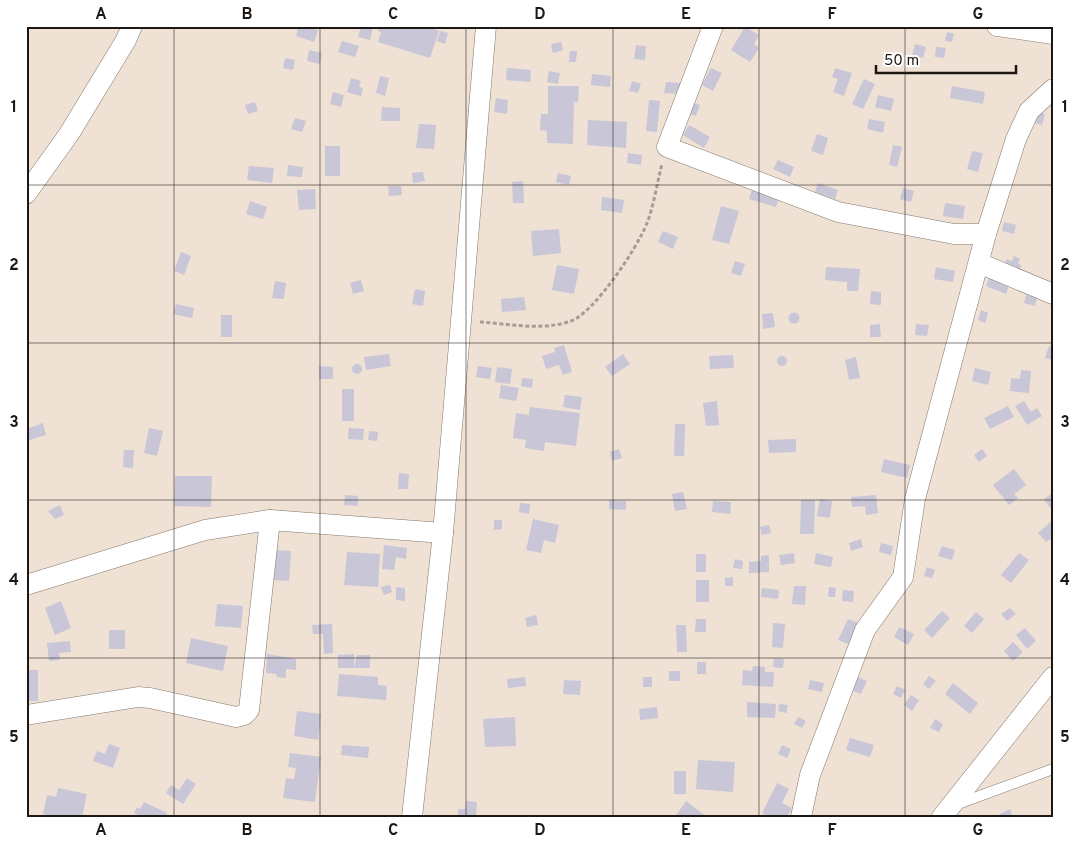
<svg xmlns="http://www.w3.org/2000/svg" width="1079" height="843" viewBox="0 0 1079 843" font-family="Overpass,sans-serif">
	<rect width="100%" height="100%" fill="#efe1d4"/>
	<g fill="#c8c6d7">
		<path d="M 299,26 L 318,30 L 314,42 L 296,36 Z"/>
		<path d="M 361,26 L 373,27 L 370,40 L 358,37 Z"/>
		<path d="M 379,26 L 424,26 L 439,31 L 430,58 L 378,42 L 381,32 L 378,31 Z"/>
		<path d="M 745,27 L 759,35 L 754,44 L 759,48 L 750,62 L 731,50 Z"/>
		<path d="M 440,31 L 448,33 L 445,44 L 437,41 Z"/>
		<path d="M 947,32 L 954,34 L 952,42 L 945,41 Z"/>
		<path d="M 342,41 L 359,46 L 355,57 L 338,52 Z"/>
		<path d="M 561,42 L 563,50 L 553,53 L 551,44 Z"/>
		<path d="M 915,44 L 926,47 L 923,58 L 912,55 Z"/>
		<path d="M 636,45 L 646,46 L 645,60 L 634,59 Z"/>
		<path d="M 936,47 L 946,48 L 944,58 L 935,57 Z"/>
		<path d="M 309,50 L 322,53 L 320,64 L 307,61 Z"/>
		<path d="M 570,51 L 577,51 L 576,62 L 569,62 Z"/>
		<path d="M 285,58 L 295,60 L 293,70 L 283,68 Z"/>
		<path d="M 507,68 L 531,70 L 530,82 L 506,80 Z"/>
		<path d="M 711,68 L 722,73 L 713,91 L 702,85 Z"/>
		<path d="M 835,68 L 852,73 L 844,96 L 833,92 L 838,79 L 832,77 Z"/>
		<path d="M 549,71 L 560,73 L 558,84 L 547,82 Z"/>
		<path d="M 592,74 L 611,76 L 610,87 L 591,85 Z"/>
		<path d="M 380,76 L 389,78 L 385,96 L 376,93 Z"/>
		<path d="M 351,78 L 361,81 L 359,87 L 363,88 L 361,96 L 347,92 Z"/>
		<path d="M 864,79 L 875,84 L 863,109 L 852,104 Z"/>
		<path d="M 632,81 L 641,84 L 638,93 L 629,91 Z"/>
		<path d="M 666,82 L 683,83 L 682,94 L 664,93 Z"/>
		<path d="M 548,86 L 579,86 L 578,102 L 574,102 L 573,144 L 547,143 L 547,131 L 540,130 L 541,114 L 548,114 Z"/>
		<path d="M 952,86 L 985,92 L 983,104 L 950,98 Z"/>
		<path d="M 333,92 L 344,95 L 341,107 L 330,104 Z"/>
		<path d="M 878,95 L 894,99 L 891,111 L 875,107 Z"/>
		<path d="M 496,98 L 508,100 L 507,114 L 494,112 Z"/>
		<path d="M 649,100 L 660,101 L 657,132 L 646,131 Z"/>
		<path d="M 255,102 L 258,111 L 248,114 L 245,105 Z"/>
		<path d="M 691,102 L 700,105 L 696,116 L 687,113 Z"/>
		<path d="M 382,107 L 400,108 L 400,121 L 381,121 Z"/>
		<path d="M 1036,111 L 1045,114 L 1042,125 L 1032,122 Z"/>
		<path d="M 295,118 L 306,121 L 302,132 L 291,129 Z"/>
		<path d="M 869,119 L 885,122 L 883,133 L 867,129 Z"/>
		<path d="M 588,120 L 627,122 L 626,148 L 587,145 Z"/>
		<path d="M 419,124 L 436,125 L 434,149 L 416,148 Z"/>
		<path d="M 689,125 L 710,137 L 704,148 L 683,135 Z"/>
		<path d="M 817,134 L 828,138 L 823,155 L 811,151 Z"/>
		<path d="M 893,145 L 902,147 L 897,167 L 889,165 Z"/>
		<rect x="325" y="146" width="15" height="30"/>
		<path d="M 972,151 L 983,153 L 978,172 L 967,169 Z"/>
		<path d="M 628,153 L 642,155 L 641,165 L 627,163 Z"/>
		<path d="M 778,160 L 794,167 L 790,177 L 773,169 Z"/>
		<path d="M 288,165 L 303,167 L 302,177 L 287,176 Z"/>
		<path d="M 249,166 L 274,168 L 272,183 L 247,180 Z"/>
		<path d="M 423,172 L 425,181 L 413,183 L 412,173 Z"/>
		<path d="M 558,173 L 571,176 L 569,185 L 556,182 Z"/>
		<path d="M 523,181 L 524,203 L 513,203 L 512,182 Z"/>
		<path d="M 818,183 L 838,190 L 835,199 L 815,192 Z"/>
		<path d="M 388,186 L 401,186 L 402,195 L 389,196 Z"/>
		<path d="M 753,186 L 780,195 L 776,207 L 749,199 Z"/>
		<path d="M 903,188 L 914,191 L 911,202 L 900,199 Z"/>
		<path d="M 315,189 L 316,209 L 299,210 L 297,190 Z"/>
		<path d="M 602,197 L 624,200 L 622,213 L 601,210 Z"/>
		<path d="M 250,201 L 267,207 L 263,219 L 246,214 Z"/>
		<path d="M 945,203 L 965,206 L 963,219 L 943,216 Z"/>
		<path d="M 721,206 L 739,211 L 729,244 L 712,240 Z"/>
		<path d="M 1004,222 L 1016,225 L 1014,234 L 1002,231 Z"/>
		<path d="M 559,229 L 561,253 L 533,256 L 531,231 Z"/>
		<path d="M 663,231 L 678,237 L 673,249 L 658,242 Z"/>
		<path d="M 181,252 L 191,256 L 184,275 L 174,271 Z"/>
		<path d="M 1014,256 L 1020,259 L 1018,264 L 1021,265 L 1017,276 L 1002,269 L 1007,259 L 1012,261 Z"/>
		<path d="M 735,261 L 745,264 L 741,276 L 731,273 Z"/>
		<path d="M 557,265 L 579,269 L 574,294 L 552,290 Z"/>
		<path d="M 826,267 L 860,269 L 858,291 L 847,291 L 847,282 L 825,280 Z"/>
		<path d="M 936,267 L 955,271 L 953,282 L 934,279 Z"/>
		<path d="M 990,275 L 1010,283 L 1006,294 L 986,286 Z"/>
		<path d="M 361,280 L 364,291 L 353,294 L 350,283 Z"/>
		<path d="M 275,281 L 286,283 L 284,299 L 272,298 Z"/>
		<path d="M 415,289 L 425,291 L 423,306 L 412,304 Z"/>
		<path d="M 871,291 L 881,292 L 881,305 L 870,304 Z"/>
		<path d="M 1026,295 L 1037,298 L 1035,306 L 1024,303 Z"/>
		<path d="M 524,297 L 526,310 L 502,312 L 501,299 Z"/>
		<path d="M 176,304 L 194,308 L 192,318 L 173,314 Z"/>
		<path d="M 981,310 L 988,313 L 985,323 L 978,320 Z"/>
		<circle cx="794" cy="318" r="5.5"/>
		<path d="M 773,313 L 775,327 L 763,329 L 762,314 Z"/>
		<rect x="221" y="315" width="11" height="22"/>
		<path d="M 880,324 L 881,337 L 870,337 L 870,325 Z"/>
		<path d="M 916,324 L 929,325 L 927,336 L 915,335 Z"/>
		<path d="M 564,345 L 572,372 L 563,375 L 559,365 L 546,369 L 542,356 L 555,352 L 554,348 Z"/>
		<path d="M 1049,346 L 1053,347 L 1053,360 L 1045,358 Z"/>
		<path d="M 389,354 L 391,366 L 366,370 L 364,357 Z"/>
		<path d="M 623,354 L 630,364 L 612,376 L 605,367 Z"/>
		<path d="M 733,355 L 734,368 L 710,369 L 709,356 Z"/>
		<circle cx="782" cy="361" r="5"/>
		<path d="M 856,357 L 860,378 L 849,380 L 845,360 Z"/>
		<circle cx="357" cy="369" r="5"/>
		<path d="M 319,366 L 333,367 L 333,379 L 319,379 Z"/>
		<path d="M 478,366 L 492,368 L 490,379 L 476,377 Z"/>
		<path d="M 497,367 L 512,369 L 510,384 L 495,382 Z"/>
		<path d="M 975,368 L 991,372 L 988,385 L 972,381 Z"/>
		<path d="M 1021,370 L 1031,371 L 1029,393 L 1010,391 L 1011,378 L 1020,379 Z"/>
		<path d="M 522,378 L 533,379 L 532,388 L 521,386 Z"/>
		<path d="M 501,385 L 519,388 L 516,401 L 499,398 Z"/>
		<rect x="342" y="389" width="12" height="32"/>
		<path d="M 565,395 L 582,397 L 580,410 L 563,407 Z"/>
		<path d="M 717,401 L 719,425 L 706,426 L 703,403 Z"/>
		<path d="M 1024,401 L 1031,412 L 1037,408 L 1042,416 L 1027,425 L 1015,406 Z"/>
		<path d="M 1008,406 L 1014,417 L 990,429 L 984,418 Z"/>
		<path d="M 530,407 L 580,413 L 576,446 L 545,442 L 544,451 L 525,448 L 526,440 L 513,438 L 516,413 L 529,415 Z"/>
		<path d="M 43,423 L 46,435 L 26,441 L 26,429 Z"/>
		<path d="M 675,424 L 685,424 L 684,456 L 674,456 Z"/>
		<path d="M 149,428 L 163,431 L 157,456 L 144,453 Z"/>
		<path d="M 349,428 L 364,429 L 363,440 L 348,439 Z"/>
		<path d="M 369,431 L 378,432 L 377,441 L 368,440 Z"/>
		<path d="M 796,439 L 796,452 L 769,453 L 768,440 Z"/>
		<path d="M 619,449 L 622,458 L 612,461 L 610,452 Z"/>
		<path d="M 982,449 L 987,456 L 979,462 L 974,455 Z"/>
		<path d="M 124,450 L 134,450 L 133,468 L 123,467 Z"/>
		<path d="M 884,459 L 910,465 L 907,478 L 881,472 Z"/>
		<path d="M 1014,469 L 1026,485 L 1014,494 L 1018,498 L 1009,505 L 993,485 Z"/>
		<path d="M 399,473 L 409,474 L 408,489 L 398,489 Z"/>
		<path d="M 175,476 L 212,476 L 211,507 L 174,506 Z"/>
		<path d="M 683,492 L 687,509 L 675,511 L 672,494 Z"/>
		<path d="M 1053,493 L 1053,508 L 1051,509 L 1044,499 Z"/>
		<path d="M 345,495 L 358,496 L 358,506 L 344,505 Z"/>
		<path d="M 876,495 L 878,513 L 866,515 L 865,506 L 852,507 L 851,497 Z"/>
		<path d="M 820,499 L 832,501 L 830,518 L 817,516 Z"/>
		<path d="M 609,500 L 626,501 L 626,510 L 609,509 Z"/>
		<path d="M 801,500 L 815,500 L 814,534 L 800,534 Z"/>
		<path d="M 713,501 L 731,502 L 730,514 L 712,512 Z"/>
		<path d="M 520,503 L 530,504 L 529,514 L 519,512 Z"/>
		<path d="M 60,505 L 64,515 L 55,519 L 48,511 Z"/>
		<path d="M 533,519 L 559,525 L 555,543 L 544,540 L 541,553 L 526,550 Z"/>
		<path d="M 494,520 L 502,520 L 502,529 L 494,530 Z"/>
		<path d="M 1053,520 L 1053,537 L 1046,542 L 1038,533 Z"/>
		<path d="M 769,525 L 771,533 L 762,535 L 760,527 Z"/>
		<path d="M 861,539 L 863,547 L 851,551 L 849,543 Z"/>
		<path d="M 881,543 L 893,546 L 891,555 L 879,552 Z"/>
		<path d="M 384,545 L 407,548 L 406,559 L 396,557 L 394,570 L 382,569 Z"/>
		<path d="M 942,546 L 955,550 L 952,560 L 938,556 Z"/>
		<path d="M 275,550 L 291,551 L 289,581 L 273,580 Z"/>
		<path d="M 347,552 L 380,554 L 378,587 L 344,585 Z"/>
		<path d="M 794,553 L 795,563 L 781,565 L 779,555 Z"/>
		<path d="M 816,553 L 833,557 L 831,567 L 814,564 Z"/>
		<path d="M 1019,553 L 1029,560 L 1011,583 L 1001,575 Z"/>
		<rect x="696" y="554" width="10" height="18"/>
		<path d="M 769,555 L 769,572 L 749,573 L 749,562 L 761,561 L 761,556 Z"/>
		<path d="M 735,559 L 743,561 L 742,569 L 733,568 Z"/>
		<path d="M 927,567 L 935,570 L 932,578 L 924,576 Z"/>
		<path d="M 733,577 L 733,586 L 725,586 L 725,578 Z"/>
		<rect x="696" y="580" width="13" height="22"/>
		<path d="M 390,585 L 392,592 L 384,595 L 381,587 Z"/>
		<path d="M 794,586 L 806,586 L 805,605 L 792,604 Z"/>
		<path d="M 396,587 L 405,588 L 405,601 L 396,600 Z"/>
		<path d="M 829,587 L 836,588 L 835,597 L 828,597 Z"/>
		<path d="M 762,588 L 779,590 L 778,599 L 761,597 Z"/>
		<path d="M 843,590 L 854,591 L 853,602 L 842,601 Z"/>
		<path d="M 61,601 L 71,628 L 55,635 L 45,608 Z"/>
		<path d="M 217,604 L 243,606 L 241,628 L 215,626 Z"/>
		<path d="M 1010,608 L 1016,614 L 1007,621 L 1001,614 Z"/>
		<path d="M 942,611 L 950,618 L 932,638 L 924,630 Z"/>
		<path d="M 976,612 L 984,619 L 972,633 L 964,626 Z"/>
		<path d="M 536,615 L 538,625 L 527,627 L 525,618 Z"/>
		<path d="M 696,619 L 706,619 L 706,632 L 695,632 Z"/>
		<path d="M 848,619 L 858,623 L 848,644 L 838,640 Z"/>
		<path d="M 773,623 L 785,624 L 783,648 L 772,647 Z"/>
		<path d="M 332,624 L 333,653 L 324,654 L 323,634 L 313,634 L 312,625 Z"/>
		<path d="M 676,625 L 686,625 L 687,652 L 677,652 Z"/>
		<path d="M 899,627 L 914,634 L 908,645 L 894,637 Z"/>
		<path d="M 1025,628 L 1036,641 L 1027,649 L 1016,635 Z"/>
		<rect x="109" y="630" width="16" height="19"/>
		<path d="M 191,638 L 228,646 L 223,671 L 186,663 Z"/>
		<path d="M 70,641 L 71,652 L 59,653 L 60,660 L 49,661 L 47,643 Z"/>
		<path d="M 1013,642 L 1023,652 L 1013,661 L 1004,651 Z"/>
		<path d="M 267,654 L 296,659 L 296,670 L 286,669 L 286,678 L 277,677 L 276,674 L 266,673 Z"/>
		<path d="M 354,654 L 354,668 L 338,668 L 338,655 Z"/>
		<path d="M 357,655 L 370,655 L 370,668 L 354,668 Z"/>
		<path d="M 774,658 L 784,659 L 783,668 L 773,667 Z"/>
		<rect x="697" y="662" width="9" height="12"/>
		<path d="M 753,666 L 765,667 L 765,672 L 774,672 L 773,687 L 742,685 L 743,670 L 752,671 Z"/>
		<rect x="26" y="670" width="12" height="31"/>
		<rect x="669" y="671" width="11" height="10"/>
		<path d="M 339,674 L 378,677 L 378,685 L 387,686 L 386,700 L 337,696 Z"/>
		<path d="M 856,676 L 867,681 L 861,694 L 850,690 Z"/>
		<path d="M 929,676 L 936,681 L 929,689 L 923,684 Z"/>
		<path d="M 525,677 L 526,686 L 508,688 L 507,679 Z"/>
		<rect x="643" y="677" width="9" height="10"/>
		<path d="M 564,680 L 581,681 L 580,695 L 563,694 Z"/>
		<path d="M 810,680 L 824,683 L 822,692 L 808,689 Z"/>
		<path d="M 953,683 L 978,703 L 970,714 L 945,694 Z"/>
		<path d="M 897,686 L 905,690 L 901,698 L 893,694 Z"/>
		<path d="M 911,695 L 919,700 L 912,711 L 904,705 Z"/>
		<path d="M 747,702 L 776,704 L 775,718 L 747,717 Z"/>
		<path d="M 779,704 L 788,705 L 786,713 L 778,711 Z"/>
		<path d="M 657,707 L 658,718 L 640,720 L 639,709 Z"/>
		<path d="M 297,711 L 321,714 L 318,740 L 294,736 Z"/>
		<path d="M 515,717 L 516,746 L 485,747 L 483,719 Z"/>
		<path d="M 798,717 L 806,721 L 802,728 L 794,724 Z"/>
		<path d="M 935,719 L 943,724 L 939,732 L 930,728 Z"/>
		<path d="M 850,738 L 874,745 L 870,757 L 846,750 Z"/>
		<path d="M 109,744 L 120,748 L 113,768 L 93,761 L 97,751 L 105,754 Z"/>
		<path d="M 342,745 L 369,747 L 368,758 L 341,755 Z"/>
		<path d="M 782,745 L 791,749 L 787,758 L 778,754 Z"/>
		<path d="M 290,753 L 321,757 L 315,802 L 283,798 L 286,778 L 294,779 L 296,768 L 288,767 Z"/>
		<path d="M 698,760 L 735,762 L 733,792 L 696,789 Z"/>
		<rect x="674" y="771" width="12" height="23"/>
		<path d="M 187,778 L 196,784 L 183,804 L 166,793 L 171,785 L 179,790 Z"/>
		<path d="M 777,783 L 789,789 L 782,803 L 792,808 L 787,817 L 770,817 L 762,813 Z"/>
		<path d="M 58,788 L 87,794 L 82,817 L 55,817 L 43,814 L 47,795 L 56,797 Z"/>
		<path d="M 466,801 L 477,802 L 476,817 L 458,817 L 458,809 L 465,809 Z"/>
		<path d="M 686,801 L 707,817 L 675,817 Z"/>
		<path d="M 144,802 L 167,813 L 166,817 L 142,817 L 134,813 L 137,807 L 140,809 Z"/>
		<path d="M 1010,809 L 1013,817 L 994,817 Z"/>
	</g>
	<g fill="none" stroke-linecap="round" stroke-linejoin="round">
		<g stroke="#85796d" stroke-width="11">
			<path id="lane" d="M 955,805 L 1053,769"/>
		</g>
		<g stroke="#85796d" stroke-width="21">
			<g id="street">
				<path d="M 713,26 L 667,147 L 838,212 L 954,234 L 986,234"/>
				<path d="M 997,26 L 1053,34"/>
				<path d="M 26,194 L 69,134 L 126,40 L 132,26"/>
				<path d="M 979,263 L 1053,294"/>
				<path d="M 26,585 L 205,530 L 270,520 L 443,533"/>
				<path d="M 26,715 L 138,697 L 150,698 L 236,717 L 244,715 L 249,710 L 270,520"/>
				<path d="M 412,817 L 443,533 L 486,26"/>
				<path d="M 801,817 L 810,775 L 865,630 L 903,577 L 915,499 L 986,234 L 1016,139 L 1029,111 L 1053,89"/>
				<path d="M 942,817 L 1053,677"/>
			</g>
		</g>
		<path stroke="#a79c92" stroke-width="3" stroke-dasharray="4 2.5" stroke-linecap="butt" d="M 480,322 C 509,324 543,331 571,321 C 594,313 638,247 647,223 C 654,205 657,183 662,164"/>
		<use href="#lane" stroke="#fff" stroke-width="10"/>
		<use href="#street" stroke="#fff" stroke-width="20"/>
	</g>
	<path fill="none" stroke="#1d1813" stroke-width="1" stroke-opacity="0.55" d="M 174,26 L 174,817M 320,26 L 320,817M 466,26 L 466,817M 613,26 L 613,817M 759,26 L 759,817M 905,26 L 905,817M 26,185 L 1053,185M 26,343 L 1053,343M 26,500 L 1053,500M 26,658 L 1053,658"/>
	<rect width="1079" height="843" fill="none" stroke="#ffffff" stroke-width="55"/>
	<path d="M876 65v8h140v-8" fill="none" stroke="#1d1813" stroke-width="2.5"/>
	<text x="884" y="65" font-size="15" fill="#1d1813" stroke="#ffffff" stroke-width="4" paint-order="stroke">50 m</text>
	<rect x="28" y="28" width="1024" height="788" fill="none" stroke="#1d1813" stroke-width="2"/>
	<g font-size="16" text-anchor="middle" font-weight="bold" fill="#1d1813">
		<text x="101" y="19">A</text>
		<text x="247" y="19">B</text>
		<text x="393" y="19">C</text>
		<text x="540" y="19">D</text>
		<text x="686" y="19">E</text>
		<text x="832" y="19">F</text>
		<text x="978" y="19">G</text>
		<text x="14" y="112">1</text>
		<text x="1065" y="112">1</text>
		<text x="14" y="270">2</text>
		<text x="1065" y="270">2</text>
		<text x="14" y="427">3</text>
		<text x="1065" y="427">3</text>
		<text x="14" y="585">4</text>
		<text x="1065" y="585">4</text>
		<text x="14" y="742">5</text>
		<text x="1065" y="742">5</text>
		<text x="101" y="835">A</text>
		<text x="247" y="835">B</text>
		<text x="393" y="835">C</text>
		<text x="540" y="835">D</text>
		<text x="686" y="835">E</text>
		<text x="832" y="835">F</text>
		<text x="978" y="835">G</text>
	</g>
</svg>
